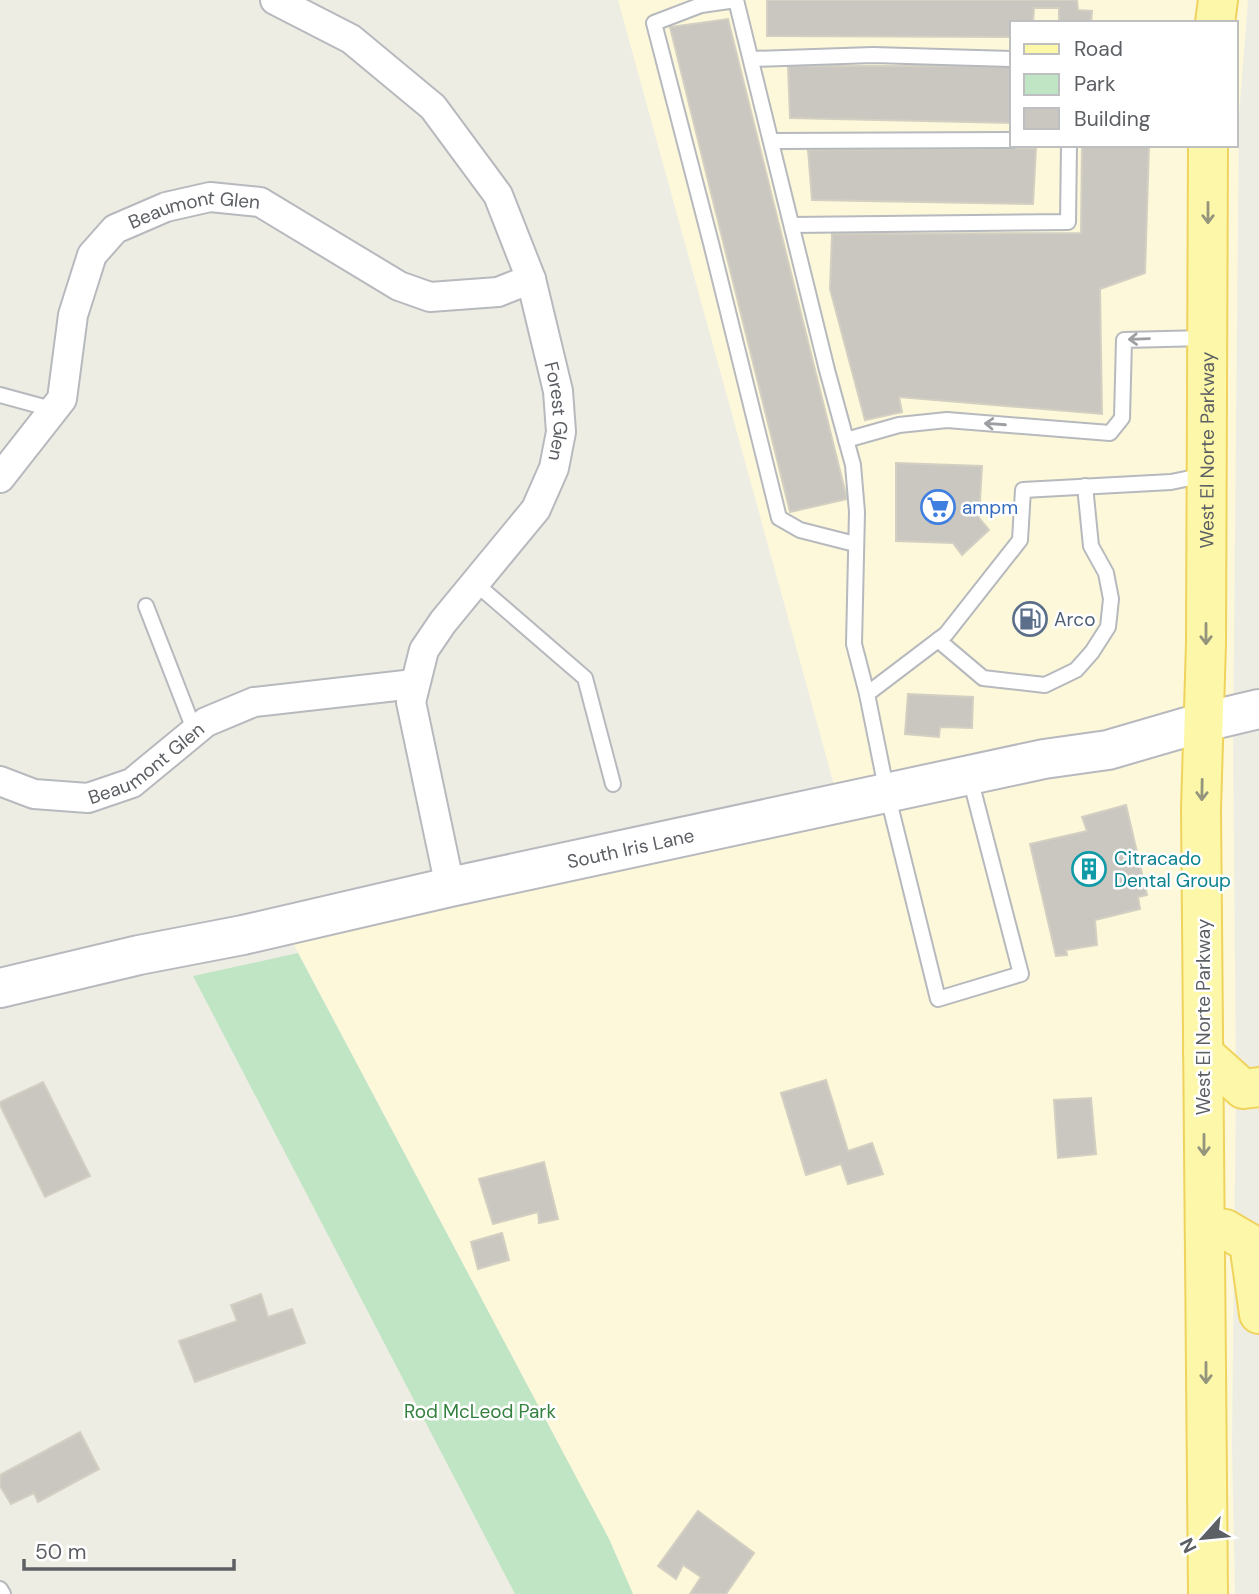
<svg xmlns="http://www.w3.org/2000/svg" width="1259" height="1594" viewBox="0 0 1259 1594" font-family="'DM Sans',sans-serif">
	<rect width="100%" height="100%" fill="#eeede4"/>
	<path fill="#fdf8d9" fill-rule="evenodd" d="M 618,0 L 1248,0 L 1239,116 L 1233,742 L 1236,1083 L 1232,1445 L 1235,1594 L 633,1594 L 609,1539 L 284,926 L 839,803 ZM 1012,23 L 1236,23 L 1236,145 L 1012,145 Z"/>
	<path fill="#c0e5c4" d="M 298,953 L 609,1539 L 633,1594 L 515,1594 L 193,976 Z"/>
	<g fill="#cac7c1" stroke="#d3cfc2" stroke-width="2">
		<path d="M 767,0 L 1077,0 L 1078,10 L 1092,11 L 1091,23 L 1059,23 L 1059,8 L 1034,8 L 1033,23 L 1012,23 L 1012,37 L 767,36 Z"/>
		<path d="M 728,19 L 847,499 L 790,512 L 670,27 Z"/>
		<path d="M 788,66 L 1012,66 L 1012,123 L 790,118 Z"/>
		<path d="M 1082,145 L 1149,145 L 1145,273 L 1100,289 L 1102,414 L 899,397 L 902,412 L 865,420 L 830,289 L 832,234 L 1081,233 Z"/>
		<path d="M 1036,148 L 1033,204 L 812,200 L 808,150 Z"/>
		<path d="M 896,463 L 982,466 L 979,518 L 989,530 L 962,555 L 953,543 L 896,541 Z"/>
		<path d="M 908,694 L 973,697 L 972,728 L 940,727 L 939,737 L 905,734 Z"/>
		<path d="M 1126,805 L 1147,895 L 1138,897 L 1140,909 L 1095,920 L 1097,945 L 1066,950 L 1067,955 L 1056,956 L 1030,844 L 1087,831 L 1082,817 Z"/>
		<path d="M 826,1080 L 848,1151 L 872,1143 L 883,1174 L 848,1184 L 841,1164 L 806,1175 L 781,1093 Z"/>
		<path d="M 43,1082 L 90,1176 L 45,1197 L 0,1105 L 0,1102 Z"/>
		<path d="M 1091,1098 L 1096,1154 L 1058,1158 L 1054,1100 Z"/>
		<path d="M 544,1162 L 558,1219 L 539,1223 L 538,1212 L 493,1224 L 479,1179 Z"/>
		<path d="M 502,1233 L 509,1260 L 478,1269 L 471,1242 Z"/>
		<path d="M 261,1294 L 268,1317 L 292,1309 L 305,1343 L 195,1382 L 179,1341 L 237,1321 L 231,1305 Z"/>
		<path d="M 80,1432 L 99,1469 L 38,1502 L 34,1493 L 11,1504 L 0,1486 L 0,1475 Z"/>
		<path d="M 698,1511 L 754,1553 L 726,1594 L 690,1594 L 701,1577 L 683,1565 L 676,1579 L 658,1566 Z"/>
	</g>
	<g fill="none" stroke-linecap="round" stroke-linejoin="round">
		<g stroke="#b6b9bd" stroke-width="18">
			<g id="lane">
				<path d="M 751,59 L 873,55 L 1012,59"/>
				<path d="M 772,141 L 1012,140"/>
				<path d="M 792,225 L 1068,222 L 1069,145"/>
				<path d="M 0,395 L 55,410"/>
				<path d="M 846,440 L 899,425 L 947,420 L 1110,433 L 1122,418 L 1124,340 L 1206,338"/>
				<path d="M 855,544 L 800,530 L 779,518 L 711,243 L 654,23 L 701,5 L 736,0 L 827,370 L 853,465 L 857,512 L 854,644 L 867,694"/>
				<path d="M 475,583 L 585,678 L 613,784"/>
				<path d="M 146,606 L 195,732"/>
				<path d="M 938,640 L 983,678 L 1045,685 L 1076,670 L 1092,652 L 1108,627 L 1111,599 L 1106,573 L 1091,546 L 1085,486"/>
				<path d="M 970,778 L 1021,974 L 938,999 L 887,793 L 867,694 L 946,634 L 1020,540 L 1023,490 L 1171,482 L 1205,475"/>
				<path d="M 0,1589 L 3,1594"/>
			</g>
		</g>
		<g stroke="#b6b9bd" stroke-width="32">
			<g id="street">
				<path id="s1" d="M 275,0 L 351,39 L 433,107 L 498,195 L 531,279 L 558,391 L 561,432 L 554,468 L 536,509 L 443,622 L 424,650 L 411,702 L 450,887"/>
				<path id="s2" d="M 0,478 L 62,399 L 73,315 L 92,255 L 115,229 L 166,207 L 210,197 L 260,202 L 399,286 L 430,297 L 498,292 L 531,279"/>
				<path id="s3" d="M 0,781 L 34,794 L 88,798 L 132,783 L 206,722 L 254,702 L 414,684"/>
			</g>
		</g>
		<g stroke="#b7b9bf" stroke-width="42">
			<g id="secondary">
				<path id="s4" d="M 0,988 L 139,955 L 243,935 L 450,887 L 1044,759 L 1108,750 L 1204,722 L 1259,709"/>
			</g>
		</g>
		<g stroke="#efd35c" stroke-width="42">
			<g id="primary">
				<path d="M 1215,23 L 1218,0"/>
				<path d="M 1203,1053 L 1243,1089 L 1259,1087"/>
				<path d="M 1205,1227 L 1225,1229 L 1249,1243 L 1259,1314"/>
				<path id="s5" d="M 1208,1594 L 1201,809 L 1206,643 L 1208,145"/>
			</g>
		</g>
		<use href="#lane" stroke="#fff" stroke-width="14"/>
		<use href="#street" stroke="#fff" stroke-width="28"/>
		<use href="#secondary" stroke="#fff" stroke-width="38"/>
		<use href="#primary" stroke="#fdf8a9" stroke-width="38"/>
	</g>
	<defs><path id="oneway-shaft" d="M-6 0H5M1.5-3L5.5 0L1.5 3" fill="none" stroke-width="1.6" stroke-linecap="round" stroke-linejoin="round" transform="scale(1.75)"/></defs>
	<g stroke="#94957c">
		<use href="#oneway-shaft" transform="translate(1208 213) rotate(90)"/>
		<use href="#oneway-shaft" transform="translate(1206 634) rotate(90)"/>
		<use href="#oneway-shaft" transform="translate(1202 790) rotate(91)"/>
		<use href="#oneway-shaft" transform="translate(1204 1145) rotate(90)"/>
		<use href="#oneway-shaft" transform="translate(1206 1373) rotate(90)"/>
	</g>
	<g stroke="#9d9fa2">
		<use href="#oneway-shaft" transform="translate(1139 339) rotate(178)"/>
		<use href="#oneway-shaft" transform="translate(995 424) rotate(-176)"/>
	</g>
	<defs>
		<g id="supermarket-ring" transform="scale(1.75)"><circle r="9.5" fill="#fff" stroke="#3f7fe0" stroke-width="1.5"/><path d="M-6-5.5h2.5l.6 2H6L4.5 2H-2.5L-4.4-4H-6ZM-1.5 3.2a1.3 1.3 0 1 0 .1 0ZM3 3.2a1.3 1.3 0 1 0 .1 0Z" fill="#3f7fe0"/></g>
		<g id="fuel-ring" transform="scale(1.75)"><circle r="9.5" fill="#fff" stroke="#5c6f8a" stroke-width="1.5"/><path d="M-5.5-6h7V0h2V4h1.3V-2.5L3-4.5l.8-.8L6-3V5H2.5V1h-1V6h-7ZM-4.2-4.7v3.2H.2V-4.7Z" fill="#5c6f8a"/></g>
		<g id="building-ring" transform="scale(1.75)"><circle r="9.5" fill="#fff" stroke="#0f9aa8" stroke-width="1.5"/><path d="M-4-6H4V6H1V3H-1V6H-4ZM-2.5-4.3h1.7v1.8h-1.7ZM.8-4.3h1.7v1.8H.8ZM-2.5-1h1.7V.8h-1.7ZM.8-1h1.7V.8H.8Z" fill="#0f9aa8"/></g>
	</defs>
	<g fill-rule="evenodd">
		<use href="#supermarket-ring" x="938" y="507"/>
		<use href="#fuel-ring" x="1030" y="619"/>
		<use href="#building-ring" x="1089" y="869"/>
	</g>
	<g text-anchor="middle" stroke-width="5" stroke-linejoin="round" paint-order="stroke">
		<g font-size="19" fill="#5c5f64" stroke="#fff">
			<text dy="7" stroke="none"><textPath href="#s2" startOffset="366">Beaumont Glen</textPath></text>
			<text dy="7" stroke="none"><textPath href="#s1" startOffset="527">Forest Glen</textPath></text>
			<text dy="7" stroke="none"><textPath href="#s5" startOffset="1144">West El Norte Parkway</textPath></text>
			<text dy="7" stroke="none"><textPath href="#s3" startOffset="159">Beaumont Glen</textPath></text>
			<text dy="7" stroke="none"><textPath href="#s4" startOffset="646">South Iris Lane</textPath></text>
			<text transform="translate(1203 1017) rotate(-90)" y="7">West El Norte Parkway</text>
		</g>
		<g font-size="19" fill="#366cbe" stroke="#fff" text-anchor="start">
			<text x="962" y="514">ampm</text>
		</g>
		<g font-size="19" fill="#4e5e75" stroke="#fff" text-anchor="start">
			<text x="1054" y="626">Arco</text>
		</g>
		<g font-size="19" fill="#0d838f" stroke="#fff" text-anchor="start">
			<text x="1114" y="865">Citracado<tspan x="1114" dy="22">Dental Group</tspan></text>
		</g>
		<g font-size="19" fill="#358140" stroke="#fff">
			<text x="480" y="1418">Rod McLeod Park</text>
		</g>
	</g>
	<rect x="1010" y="21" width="228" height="126" fill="#ffffff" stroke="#bebfc1" stroke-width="2"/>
	<rect x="1024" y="44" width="35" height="10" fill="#fdf8a9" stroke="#bebfc1" stroke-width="2"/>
	<text x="1074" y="56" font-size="21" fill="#5c5f64">Road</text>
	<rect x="1024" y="74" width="35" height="21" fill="#c0e5c4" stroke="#bebfc1" stroke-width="2"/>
	<text x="1074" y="91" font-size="21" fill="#5c5f64">Park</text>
	<rect x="1024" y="108" width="35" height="21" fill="#cac7c1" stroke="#bebfc1" stroke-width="2"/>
	<text x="1074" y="126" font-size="21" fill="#5c5f64">Building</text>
	<g transform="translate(1203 1538) rotate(243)" stroke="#ffffff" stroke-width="5" paint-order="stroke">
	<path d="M0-5L12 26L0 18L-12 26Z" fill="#5c5f64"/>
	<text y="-10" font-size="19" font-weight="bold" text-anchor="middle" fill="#5c5f64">N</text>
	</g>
	<path d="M24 1559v10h210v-10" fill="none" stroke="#5c5f64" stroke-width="3.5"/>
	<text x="35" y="1559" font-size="21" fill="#5c5f64" stroke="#ffffff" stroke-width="5" paint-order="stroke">50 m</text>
</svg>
